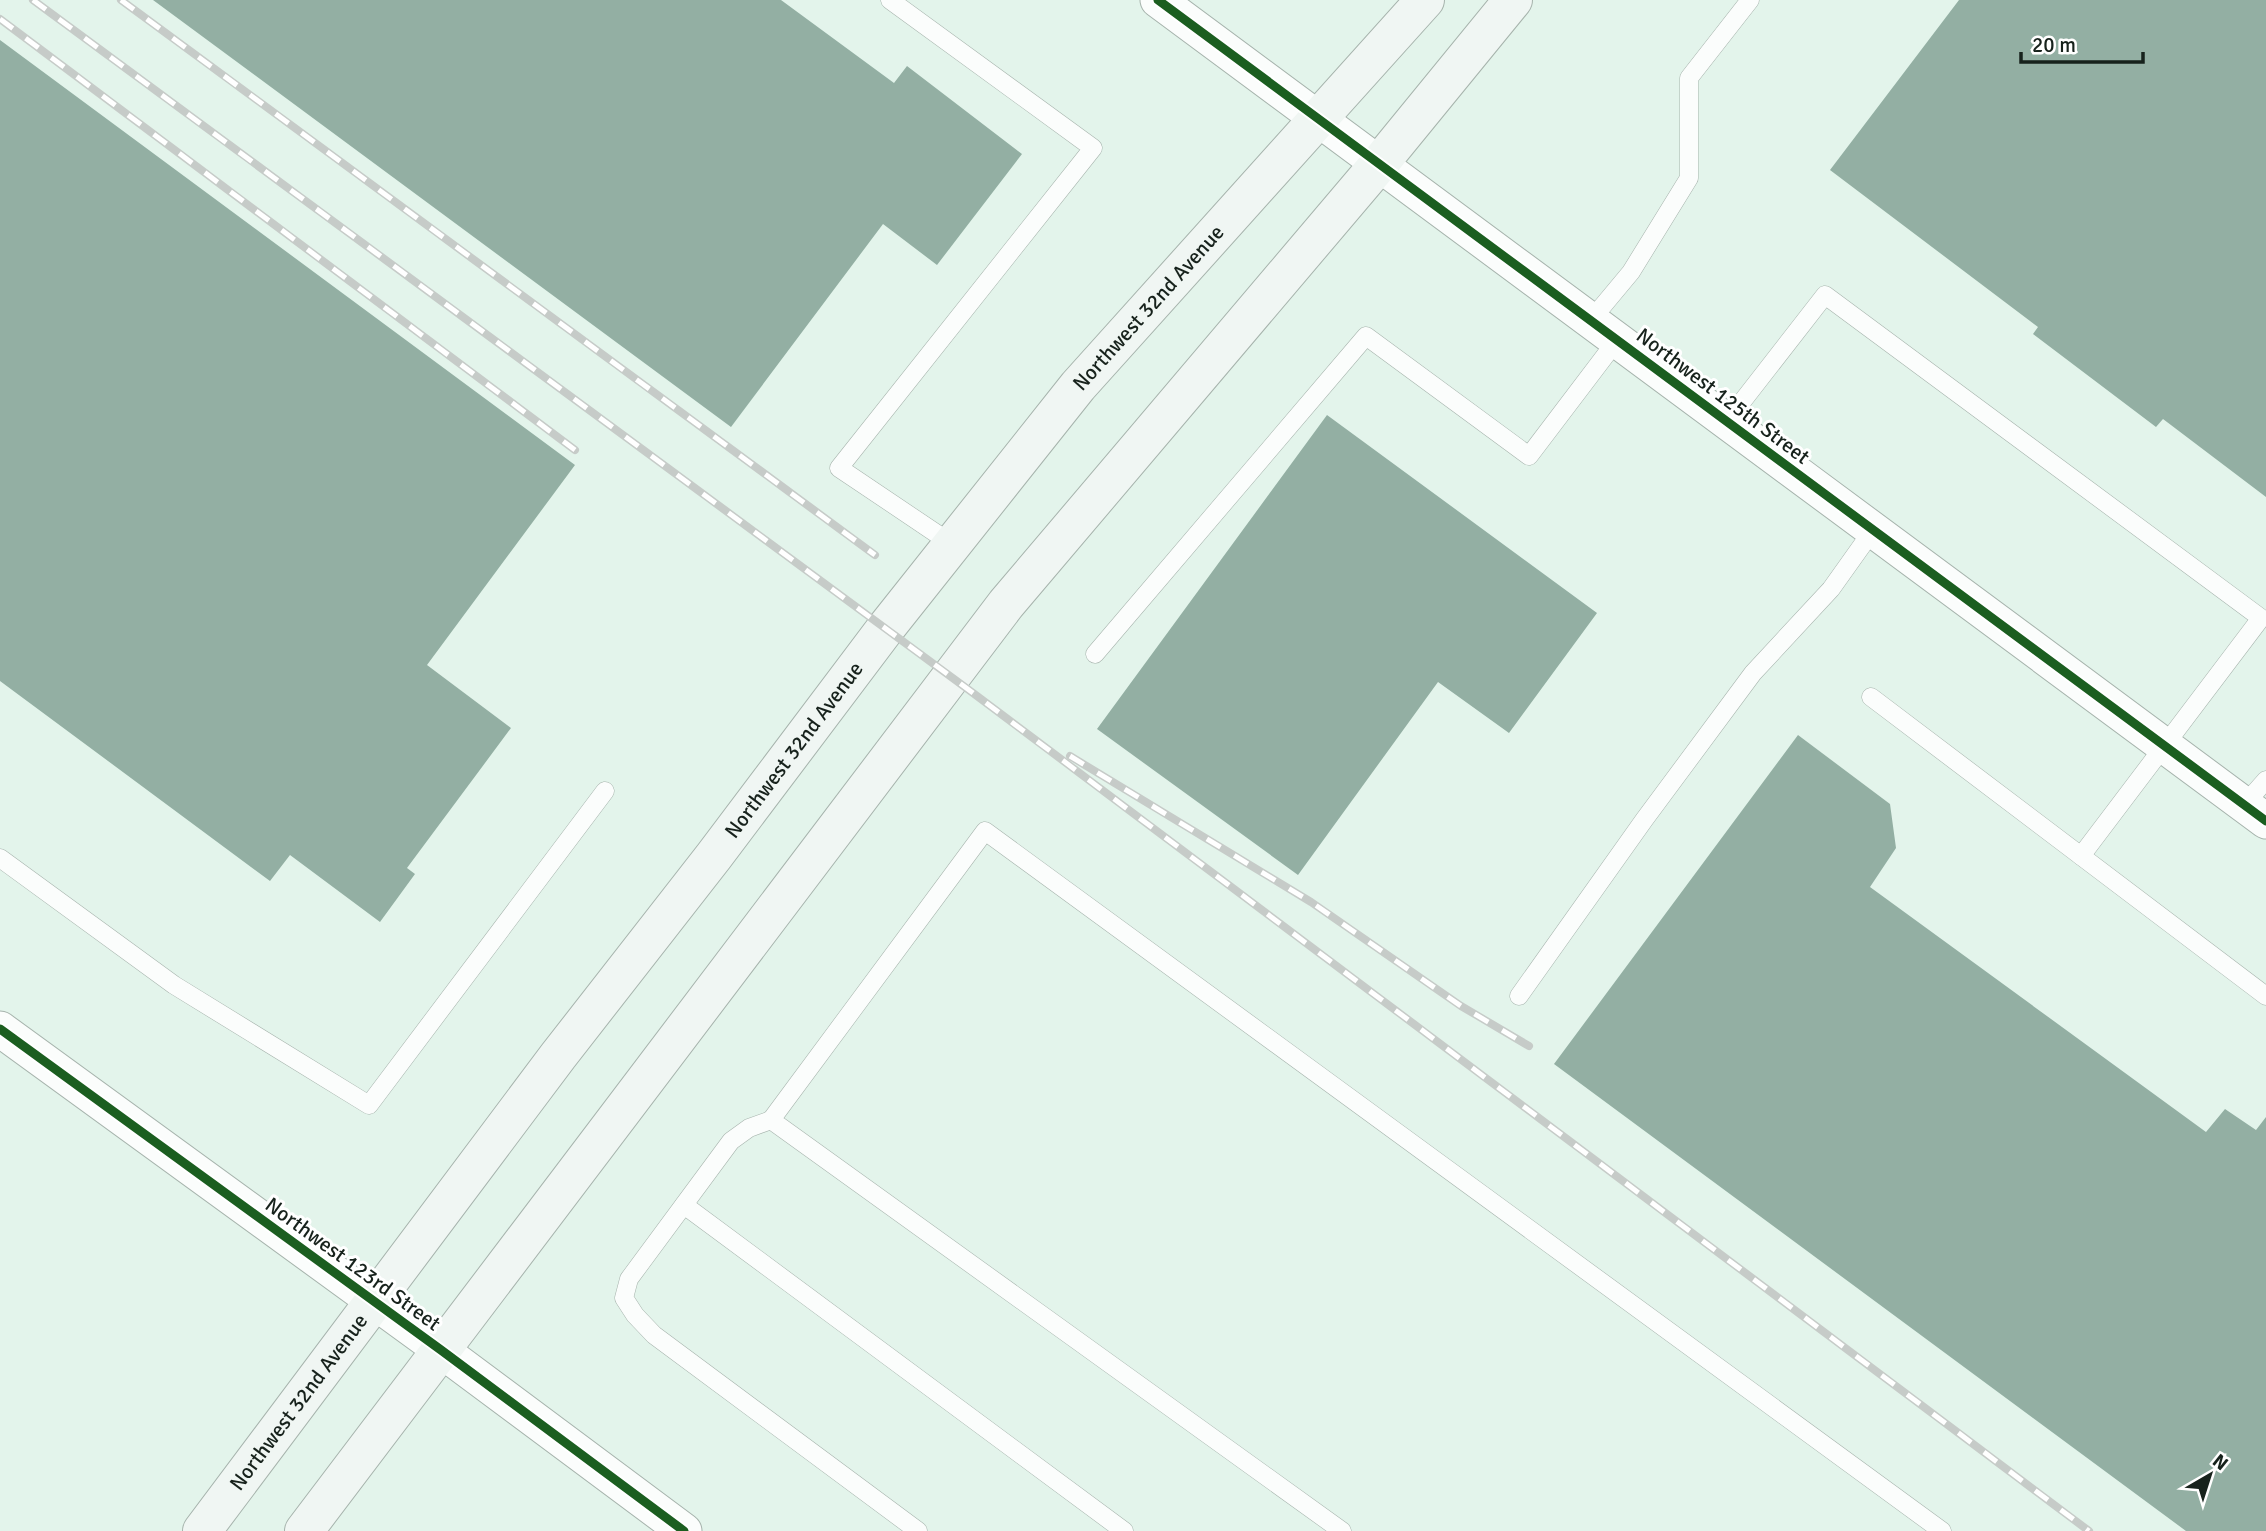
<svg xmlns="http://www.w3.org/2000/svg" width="2266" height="1531" viewBox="0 0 2266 1531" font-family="Signika,sans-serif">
	<rect width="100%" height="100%" fill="#e3f4eb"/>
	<g fill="#93afa3">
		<path d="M 153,0 L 781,0 L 894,83 L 907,66 L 1022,154 L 937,265 L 883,224 L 731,427 Z"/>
		<path d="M 1959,0 L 2266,0 L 2266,497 L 2163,419 L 2156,427 L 2033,334 L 2038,327 L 1830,170 Z"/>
		<path d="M 0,40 L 575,465 L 427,665 L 511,728 L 407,868 L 415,874 L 380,922 L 290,855 L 270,881 L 0,681 Z"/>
		<path d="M 1327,415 L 1597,613 L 1509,733 L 1438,682 L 1298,875 L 1097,729 Z"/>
		<path d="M 1798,735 L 1890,804 L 1896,848 L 1870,887 L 2206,1132 L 2225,1109 L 2256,1130 L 2266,1117 L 2266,1531 L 2186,1531 L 1554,1064 Z"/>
	</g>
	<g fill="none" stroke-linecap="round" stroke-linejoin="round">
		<g stroke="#a6b3ac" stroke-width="19">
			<g id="service">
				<path d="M 890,0 L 1093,148 L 839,468 L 952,544"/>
				<path d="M 1591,320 L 1631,272 L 1689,178 L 1689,78 L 1750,0"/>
				<path d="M 1727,421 L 1825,295 L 2261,618 L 2081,856"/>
				<path d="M 1095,654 L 1366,336 L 1529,456 L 1617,340"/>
				<path d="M 1871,697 L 2266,996"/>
				<path d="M 2244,805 L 2266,780"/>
				<path d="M 0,858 L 174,985 L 369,1105 L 605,791"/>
				<path d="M 1519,996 L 1644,820 L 1753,673 L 1831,589 L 1873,530"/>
				<path d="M 771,1120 L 749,1128 L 731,1141 L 629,1279 L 624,1298 L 635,1315 L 654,1335 L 918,1531"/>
				<path d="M 684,1205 L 1124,1531"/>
				<path d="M 1342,1531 L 771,1120 L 985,831 L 1942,1531"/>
			</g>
		</g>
		<g stroke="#a6b3ac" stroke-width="37">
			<g id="minor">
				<path d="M 1158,0 L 2266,821"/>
				<path d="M 0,1029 L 441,1350 L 684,1531"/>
			</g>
		</g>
		<g stroke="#a6b3ac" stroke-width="40">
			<g id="secondary">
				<path id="s1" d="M 202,1531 L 558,1056 L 714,856 L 885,629 L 1078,386 L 1425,0"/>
				<path d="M 304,1531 L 1006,604 L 1379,164 L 1513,0"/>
			</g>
		</g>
		<use href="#service" stroke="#fbfdfc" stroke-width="18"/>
		<use href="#minor" stroke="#fbfdfc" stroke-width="35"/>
		<use href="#secondary" stroke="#f0f6f3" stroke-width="38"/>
		<g stroke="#c6cbc8" stroke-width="8">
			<g id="rail">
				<path d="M 33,0 L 973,693 L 2089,1531"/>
				<path d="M 121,0 L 875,555"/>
				<path d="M 0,19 L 575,450"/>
				<path d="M 1070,756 L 1311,902 L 1461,1006 L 1529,1046"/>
			</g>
		</g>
		<use href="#rail" stroke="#fff" stroke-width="5" stroke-dasharray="16" stroke-linecap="butt"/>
		<g stroke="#fff" stroke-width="13">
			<g id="cycleway">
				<path d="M 1158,0 L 2266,821"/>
				<path d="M 0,1029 L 441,1350 L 684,1531"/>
			</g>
		</g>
		<use href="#cycleway" stroke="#1b5e20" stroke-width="9"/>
	</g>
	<g text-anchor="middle" stroke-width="6" stroke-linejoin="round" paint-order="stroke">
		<g font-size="21" fill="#17221c" stroke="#fff">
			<text dy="7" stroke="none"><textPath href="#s1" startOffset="1547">Northwest 32nd Avenue</textPath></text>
			<text transform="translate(1723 396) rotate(37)" y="7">Northwest 125th Street</text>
			<text dy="7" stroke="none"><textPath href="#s1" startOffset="980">Northwest 32nd Avenue</textPath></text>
			<text transform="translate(353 1264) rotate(36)" y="7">Northwest 123rd Street</text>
			<text dy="7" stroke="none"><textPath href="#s1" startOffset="161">Northwest 32nd Avenue</textPath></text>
		</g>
	</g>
	<g transform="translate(2210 1475) rotate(39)" stroke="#ffffff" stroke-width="5" paint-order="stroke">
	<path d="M0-5L12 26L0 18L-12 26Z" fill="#17221c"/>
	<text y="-10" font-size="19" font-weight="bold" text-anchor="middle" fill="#17221c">N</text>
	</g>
	<path d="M2021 52v10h122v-10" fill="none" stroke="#17221c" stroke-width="3.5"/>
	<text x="2032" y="52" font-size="21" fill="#17221c" stroke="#ffffff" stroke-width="5" paint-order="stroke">20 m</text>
</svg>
